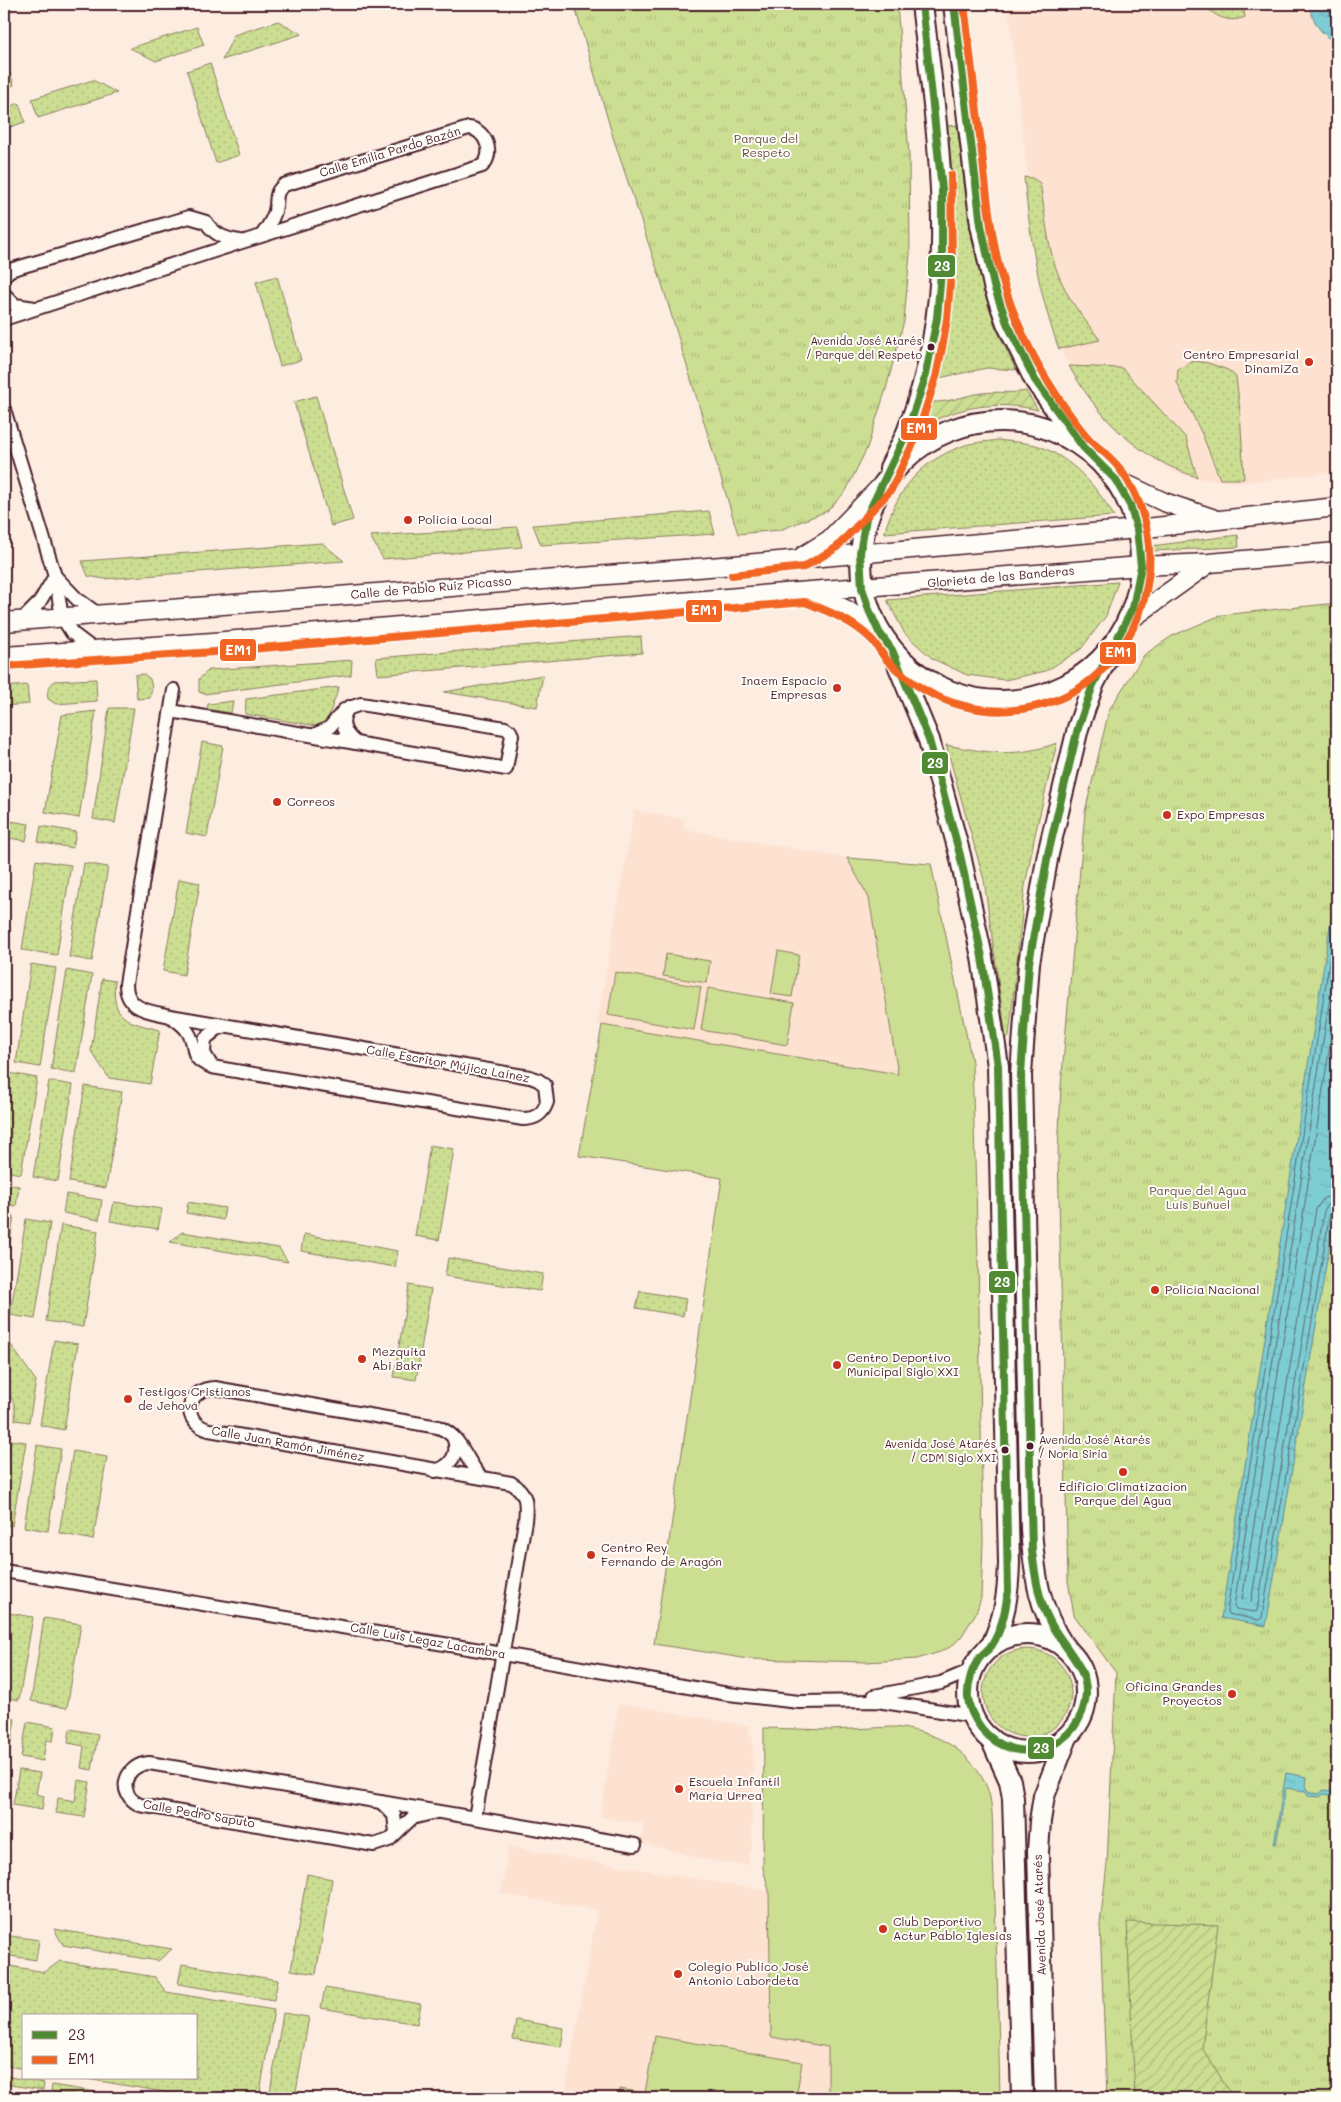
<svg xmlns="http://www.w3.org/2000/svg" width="1341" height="2102" viewBox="0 0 1341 2102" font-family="Mali,sans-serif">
	<defs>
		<pattern id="grass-dots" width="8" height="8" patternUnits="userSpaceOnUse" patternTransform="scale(1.25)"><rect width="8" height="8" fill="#cbde92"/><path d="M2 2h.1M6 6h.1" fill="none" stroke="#b0be7e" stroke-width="1.8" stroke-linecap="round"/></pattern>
		<pattern id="park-tufts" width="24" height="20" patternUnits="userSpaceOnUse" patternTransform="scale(1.25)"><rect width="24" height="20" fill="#cbde92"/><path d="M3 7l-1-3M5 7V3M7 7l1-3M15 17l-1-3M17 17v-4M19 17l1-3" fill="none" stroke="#b0be7e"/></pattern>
		<pattern id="garden-furrows" width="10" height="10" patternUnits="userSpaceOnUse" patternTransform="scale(1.25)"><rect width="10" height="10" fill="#cbde92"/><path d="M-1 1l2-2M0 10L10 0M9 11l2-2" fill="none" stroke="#b0be7e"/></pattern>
		<pattern id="water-ripples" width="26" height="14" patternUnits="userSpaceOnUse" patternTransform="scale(1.25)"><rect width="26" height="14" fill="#7dced4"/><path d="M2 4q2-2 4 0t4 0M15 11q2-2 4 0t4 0" fill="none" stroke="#6eb0b6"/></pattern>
	</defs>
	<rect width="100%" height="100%" fill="#fdede1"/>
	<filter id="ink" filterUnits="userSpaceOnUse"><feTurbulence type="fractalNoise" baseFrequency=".02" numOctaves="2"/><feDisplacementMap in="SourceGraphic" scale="10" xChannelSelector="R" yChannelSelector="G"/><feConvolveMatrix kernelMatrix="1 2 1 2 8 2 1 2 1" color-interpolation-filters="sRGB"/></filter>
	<g filter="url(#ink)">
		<g fill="#fde2d1">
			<path d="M 1008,4 L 1337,4 L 1337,472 L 1243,483 L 1199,479 L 1173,472 L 1147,452 L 1096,406 L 1063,355 L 1036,251 Z"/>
			<path d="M 634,810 L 685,819 L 684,829 L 847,858 L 869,898 L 898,1074 L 597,1024 Z"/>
			<path d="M 619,1703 L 750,1726 L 749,1735 L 753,1736 L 752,1851 L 749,1851 L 749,1865 L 710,1861 L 641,1843 L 644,1824 L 600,1817 Z"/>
			<path d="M 508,1847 L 769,1891 L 771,2037 L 828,2047 L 828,2098 L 564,2098 L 597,1910 L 501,1894 Z"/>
		</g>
		<g fill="url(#grass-dots)" stroke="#8a7e5e">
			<path d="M 1203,4 L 1243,4 L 1245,17 C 1228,24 1214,16 1203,4 Z"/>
			<path d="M 278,21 L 302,34 L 222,60 L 234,35 Z"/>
			<path d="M 197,27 L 204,45 L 156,61 L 130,48 Z"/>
			<path d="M 4,54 L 14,85 L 4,88 Z"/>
			<path d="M 210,63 L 239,155 L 216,163 L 187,71 Z"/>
			<path d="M 93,80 L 117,93 L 38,118 L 32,99 Z"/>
			<path d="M 19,103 L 25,122 L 4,129 L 8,107 Z"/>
			<path d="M 957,125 L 971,236 L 995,326 L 1016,370 L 987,368 L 939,378 L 955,233 L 955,205 L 947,126 Z"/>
			<path d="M 1024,177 L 1032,178 L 1040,183 C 1046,217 1047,253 1063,285 C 1072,305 1087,322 1100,340 L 1059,349 C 1038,293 1030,236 1024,177 Z"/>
			<path d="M 277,276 L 301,360 L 280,366 L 256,282 Z"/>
			<path d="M 1194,361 L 1208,363 L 1228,370 L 1236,377 L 1240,411 L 1244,479 L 1220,479 L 1202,434 L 1177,383 L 1178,369 Z"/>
			<path d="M 1069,366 L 1122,368 L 1186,438 L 1197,477 C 1139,459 1098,418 1069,366 Z"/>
			<path d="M 316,396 L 353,520 L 331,526 L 294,402 Z"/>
			<path d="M 998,440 C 1011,442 1027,442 1039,446 C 1073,459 1096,486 1114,516 L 884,533 C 897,491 918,463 960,447 C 971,442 986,442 998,440 Z"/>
			<path d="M 709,511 L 715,534 L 541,545 L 533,525 Z"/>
			<path d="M 517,527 L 522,547 L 383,559 L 370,536 Z"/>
			<path d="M 1238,535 L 1239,547 L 1152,551 L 1151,546 Z"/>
			<path d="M 322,543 L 344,561 L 104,579 L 88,576 L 82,561 Z"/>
			<path d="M 1118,582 L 1106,616 L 1081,649 L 1046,671 L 1005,680 L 967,675 L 933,659 L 905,634 L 887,600 Z"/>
			<path d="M 641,636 L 642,653 L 378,675 L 376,658 Z"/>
			<path d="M 352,660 L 351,675 L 204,694 L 199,692 L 199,679 L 209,670 Z"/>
			<path d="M 144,674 L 150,679 L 152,688 L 150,698 L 137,699 L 135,675 Z"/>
			<path d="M 543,675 L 537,707 L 444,692 Z"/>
			<path d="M 96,679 L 97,701 L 56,704 L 48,699 C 46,691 49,687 54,681 Z"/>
			<path d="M 27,685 L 29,704 L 4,706 L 4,687 Z"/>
			<path d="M 339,687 L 327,721 L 316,726 L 245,714 L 246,699 Z"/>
			<path d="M 233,701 L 231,713 L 207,709 L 208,704 Z"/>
			<path d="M 109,708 L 134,708 L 115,823 L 93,819 Z"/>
			<path d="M 96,711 L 79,818 L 45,812 L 62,715 Z"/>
			<path d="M 202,742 L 223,746 L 207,837 L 186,833 Z"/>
			<path d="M 1057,743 L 1034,839 L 1025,886 L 1009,1037 L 1006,1037 L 984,880 L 946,745 C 990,753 1015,758 1057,743 Z"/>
			<path d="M 4,820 L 29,824 L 26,841 L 4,837 Z"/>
			<path d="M 41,826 L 76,832 L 73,848 L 38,842 Z"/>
			<path d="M 36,860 L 71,865 L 57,955 L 22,950 Z"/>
			<path d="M 84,863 L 108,867 L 92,961 L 69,957 Z"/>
			<path d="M 179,879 L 200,883 L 184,975 L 163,971 Z"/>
			<path d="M 31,964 L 56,968 L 40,1067 L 16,1063 Z"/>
			<path d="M 67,970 L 92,975 L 76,1073 L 51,1069 Z"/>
			<path d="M 102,979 L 115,981 C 111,1019 127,1022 160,1030 L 150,1084 L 109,1078 L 91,1051 Z"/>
			<path d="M 4,1072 L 37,1078 L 21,1174 L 4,1171 Z"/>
			<path d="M 49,1081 L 73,1085 L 58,1181 L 33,1177 Z"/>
			<path d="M 85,1086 L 122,1092 L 106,1188 L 69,1182 Z"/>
			<path d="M 430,1145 L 454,1149 L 439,1240 L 415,1236 Z"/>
			<path d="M 4,1184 L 19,1186 L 16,1206 L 4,1204 Z"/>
			<path d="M 66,1194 L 102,1200 L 99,1220 L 63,1213 Z"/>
			<path d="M 114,1202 L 162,1209 L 158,1229 L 110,1221 Z"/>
			<path d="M 188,1202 L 225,1208 L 223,1220 L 186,1213 Z"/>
			<path d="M 4,1214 L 14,1216 L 4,1280 Z"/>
			<path d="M 26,1219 L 50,1223 L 35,1319 L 10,1315 Z"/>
			<path d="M 61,1225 L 98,1231 L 83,1327 L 46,1321 Z"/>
			<path d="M 182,1232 L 279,1248 L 288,1262 L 170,1242 Z"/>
			<path d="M 304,1234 L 398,1251 L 395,1267 L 301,1251 Z"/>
			<path d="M 448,1258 L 543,1274 L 540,1291 L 445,1276 Z"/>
			<path d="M 409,1285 L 431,1289 L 416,1380 L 394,1377 Z"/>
			<path d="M 640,1291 L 686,1299 L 683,1316 L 636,1308 Z"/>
			<path d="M 4,1335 L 36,1381 L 29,1422 L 15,1420 C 16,1408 14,1396 4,1390 Z"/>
			<path d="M 54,1340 L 78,1344 L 64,1430 L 40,1425 Z"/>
			<path d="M 11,1440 L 26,1442 L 12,1526 L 4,1524 L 4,1482 Z"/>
			<path d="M 37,1445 L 61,1449 L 48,1531 L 24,1527 Z"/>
			<path d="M 73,1451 L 107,1457 L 93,1540 L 59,1533 Z"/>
			<path d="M 9,1613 L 33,1617 L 19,1700 L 4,1697 L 4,1643 Z"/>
			<path d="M 44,1618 L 81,1624 L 67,1708 L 31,1701 Z"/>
			<circle cx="1027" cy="1693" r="44"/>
			<path d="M 4,1717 L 15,1719 L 4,1786 Z"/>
			<path d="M 27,1722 L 55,1727 L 53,1741 L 46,1740 L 43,1761 L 21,1757 Z"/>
			<path d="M 70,1729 L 98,1734 L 92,1770 L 81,1768 L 84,1746 L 68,1743 Z"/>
			<path d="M 19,1770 L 40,1773 L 36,1794 L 44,1796 L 42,1810 L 13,1805 Z"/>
			<path d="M 78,1780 L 90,1782 L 84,1817 L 56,1813 L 58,1798 L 75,1801 Z"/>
			<path d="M 307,1874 L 332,1879 L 316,1974 L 291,1970 Z"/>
			<path d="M 54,1929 L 172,1949 L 158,1961 L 63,1945 Z"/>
			<path d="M 4,1935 L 39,1940 L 36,1960 L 4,1955 Z"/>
			<path d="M 60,1961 L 155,1977 L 166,1992 L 274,2010 L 259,2098 L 200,2098 L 81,2078 L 196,2078 L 196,2016 L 24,2016 L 24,2069 L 4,2065 L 4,1965 L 45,1972 Z"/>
			<path d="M 182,1964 L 278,1980 L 274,2000 L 178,1984 Z"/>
			<path d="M 325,1988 L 421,2004 L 417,2024 L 321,2008 Z"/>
			<path d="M 283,2013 L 309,2017 L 295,2098 L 269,2098 Z"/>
			<path d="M 516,2020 L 564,2028 L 561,2047 L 513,2039 Z"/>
			<path d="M 4,2076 L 44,2083 L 43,2090 L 4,2084 Z"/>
			<path d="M 52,2085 L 133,2098 L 93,2098 L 51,2091 Z"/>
		</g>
		<g fill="url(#park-tufts)" stroke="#8a7e5e">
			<path d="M 574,4 L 897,4 L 909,154 L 910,254 L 904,321 L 886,389 L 867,448 L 846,491 L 827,511 L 780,530 L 738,534 L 662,284 L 613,137 Z"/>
			<path d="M 1337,603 L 1337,2098 L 1107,2098 L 1100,1924 L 1107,1864 L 1116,1673 L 1074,1615 L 1068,1581 L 1058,1154 L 1061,1086 L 1085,812 L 1109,710 L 1144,655 L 1172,636 L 1221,615 Z"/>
		</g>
		<g fill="url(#garden-furrows)" stroke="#8a7e5e">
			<path d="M 1026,391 L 1038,410 C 998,401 960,405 924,426 L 931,402 C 949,403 965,395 982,393 C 997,391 1011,394 1026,391 Z"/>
			<path d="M 1127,1922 L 1218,1925 L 1202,2048 L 1234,2098 L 1135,2098 Z"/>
		</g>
		<g fill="#cbde92" stroke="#8a7e5e">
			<path d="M 847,858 L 931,864 L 972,1062 L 978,1256 L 983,1542 L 981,1598 L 976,1613 L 961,1637 L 952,1646 L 940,1652 L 917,1659 L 866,1662 L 749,1659 L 654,1644 L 722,1178 L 579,1156 L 602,1025 L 898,1074 L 869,898 Z"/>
			<path d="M 778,951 L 799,955 L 792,997 L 771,994 Z"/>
			<path d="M 666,954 L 710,961 L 707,983 L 663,976 Z"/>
			<path d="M 615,972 L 701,987 L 694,1030 L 608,1015 Z"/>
			<path d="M 708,988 L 794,1003 L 787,1045 L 701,1030 Z"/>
			<path d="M 893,1727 C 933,1731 966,1746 985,1783 C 995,1801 992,1835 993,1855 C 997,1936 998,2017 1000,2098 L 828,2098 L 828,2047 L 771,2037 L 769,1891 L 763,1868 L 764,1728 L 831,1730 Z"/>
			<path d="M 655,2036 L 802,2062 L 796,2098 L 619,2098 L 620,2089 L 645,2093 Z"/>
		</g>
		<g fill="url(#water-ripples)" stroke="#698890">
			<path d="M 1308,4 L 1337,4 L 1337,43 C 1319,34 1314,22 1308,4 Z"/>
			<path d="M 1337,881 L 1337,1199 L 1266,1626 L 1221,1618 Z"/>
			<path d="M 1286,1773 L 1307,1777 L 1306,1788 L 1309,1793 L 1319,1794 L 1324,1790 L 1337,1792 L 1337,1796 L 1324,1794 L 1320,1797 L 1308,1796 L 1305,1791 L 1286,1788 L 1276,1844 L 1274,1844 Z"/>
		</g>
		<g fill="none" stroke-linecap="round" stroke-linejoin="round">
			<g stroke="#5e656f" stroke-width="1">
				<path d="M 1337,913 L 1227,1611 L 1228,1614 L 1259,1620 L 1262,1618 L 1330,1213 L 1333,1208 L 1337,1208"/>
				<path d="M 1337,953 L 1234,1606 L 1236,1609 L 1254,1612 L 1257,1611 L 1324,1211 L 1328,1204 L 1337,1201"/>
				<path d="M 1337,1001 L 1242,1600 L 1244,1603 L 1249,1604 L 1251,1602 L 1316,1209 L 1324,1198 L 1337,1194"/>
			</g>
			<g stroke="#4a1f2b" stroke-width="16">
				<g id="minor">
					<path d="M 4,276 L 10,270 L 189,217 L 206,222 C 214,235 226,239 240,241"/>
					<path d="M 4,294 L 15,305 L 35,308"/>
					<path d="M 4,319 L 242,242 L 482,166 C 495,154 486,130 469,128 L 284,185 C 275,192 277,197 276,206 C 275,217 268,227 262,235"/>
					<path d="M 4,409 L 55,576 L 62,617 L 72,633 L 93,649"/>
					<path d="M 55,576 L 77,599 L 98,614"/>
					<path d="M 22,620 L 39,603 L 55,576"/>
					<path d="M 349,707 C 338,721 344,734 356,743"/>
					<path d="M 171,711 L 506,769 L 512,735 L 510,731 L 505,728 L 361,704 L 344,710 L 329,728 L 314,735"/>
					<path d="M 170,1016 C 177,1021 184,1025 188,1032 C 199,1049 186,1057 212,1067 L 523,1119 C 536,1119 543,1114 547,1102 L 545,1085 L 538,1080 L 530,1077 L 170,1016 C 149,1011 126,1010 126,984 L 174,690"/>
					<path d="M 212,1067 L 204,1053 L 205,1039 L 217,1029 L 226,1026"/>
					<path d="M 435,1471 C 451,1466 460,1454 453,1437"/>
					<path d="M 4,1571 L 474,1649 L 728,1694 L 799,1702 L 877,1701 L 973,1716"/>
					<path d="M 874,1696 L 941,1683 L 972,1670"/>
					<path d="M 381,1802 L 394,1815 L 396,1832"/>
					<path d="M 436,1812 L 412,1818 L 389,1840 L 374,1845 L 140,1805 C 116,1794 124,1765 149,1763 L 635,1845"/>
					<path d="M 475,1818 L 525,1521 C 527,1503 527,1492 511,1483 L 209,1430 C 180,1422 186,1388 215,1388 L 438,1427 C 463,1437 464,1459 481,1477"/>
				</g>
			</g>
			<g stroke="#4a1f2b" stroke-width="21">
				<g id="secondary">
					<path d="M 1115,479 L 1164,502 L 1212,518"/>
					<path d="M 803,556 L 829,540 L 882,485"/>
					<path d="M 810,593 L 847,610 L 879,632"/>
					<path d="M 4,622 L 722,566 L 1137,529 L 1337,507"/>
					<path d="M 1127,622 L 1208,564"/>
					<path d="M 4,656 L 213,642 L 784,593 L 1141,566 L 1209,563 L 1337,552"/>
				</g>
			</g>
			<g stroke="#4a1f2b" stroke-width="24">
				<g id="primary">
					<path d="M 954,4 L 981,225 L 994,286 L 1007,323 L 1035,380 L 1079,442"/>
					<circle cx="1001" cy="561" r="140"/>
					<path d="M 890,468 C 896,455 903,443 908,430 C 963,289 939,148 922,4"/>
					<path d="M 892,650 L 929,740 L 960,855 L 982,957 L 998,1066 L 1009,1563 C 1008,1596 1005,1617 991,1647"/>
					<circle cx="1027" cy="1693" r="59"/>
					<path d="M 1064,1647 C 1038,1607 1035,1577 1031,1530 L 1021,1074 L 1029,963 L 1048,854 L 1078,728 L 1093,685 L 1113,646"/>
					<path d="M 992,1741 L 1010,1781 L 1013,1798 L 1022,2098"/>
					<path d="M 1045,2098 L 1038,1852 L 1040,1821 L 1044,1796 L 1067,1737"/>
				</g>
			</g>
			<use href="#minor" stroke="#fdfcf7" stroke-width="12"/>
			<use href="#secondary" stroke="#fdfcf7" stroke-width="18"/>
			<use href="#primary" stroke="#fdfcf7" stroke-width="20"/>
			<g stroke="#fdfcf7" stroke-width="11">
				<path id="bus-1" d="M 922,4 L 942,189 L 942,261 L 937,318 L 926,374 L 908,430 L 866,518 L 860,553 L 862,588 L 869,610 L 879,632 L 892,650 L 929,740 L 960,855 L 982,957 L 998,1066 L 1008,1591 C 1006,1609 1002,1629 992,1645 C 989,1649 985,1652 981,1656 C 972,1667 967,1684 968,1698 C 969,1710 975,1720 982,1729 C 1017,1771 1083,1748 1086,1693 C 1087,1665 1060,1644 1049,1620 C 1038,1598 1035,1575 1032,1551 L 1021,1074 L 1029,963 L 1048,854 L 1078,728 L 1093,685 L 1133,608 L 1141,566 L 1137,529 L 1130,505 L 1115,479 L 1083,447 L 1035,380 L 1007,323 L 994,286 L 981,225 L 954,4"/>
			</g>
			<g stroke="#fdfcf7" stroke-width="11">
				<g id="bus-2">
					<path d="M 732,575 L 804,567 L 836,548 L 891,490 L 918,433 L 936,377 L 942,348 L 947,319 L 952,262 L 951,175"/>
					<path d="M 5,666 L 214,652 L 805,602 C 828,611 853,621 871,639 C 877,645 881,653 887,660 C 908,682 935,699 964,706 C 1011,718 1064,706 1099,673 C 1156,621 1167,532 1120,469 C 1111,457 1099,449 1089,439 C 1081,430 1073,419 1066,409 C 1039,371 1018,330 1004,285 C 991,242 987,197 982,153 C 976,103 970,53 964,4"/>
				</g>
			</g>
			<use href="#bus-1" stroke="#508a33" stroke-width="8"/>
			<use href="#bus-2" stroke="#f26522" stroke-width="8"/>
		</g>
	</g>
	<g fill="#4a1f2b" stroke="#fdfcf7" stroke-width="2">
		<circle cx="931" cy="347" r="4.5"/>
		<circle cx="1030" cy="1446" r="4.5"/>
		<circle cx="1005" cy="1450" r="4.5"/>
	</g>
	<g fill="#c8321e" stroke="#fdfcf7" stroke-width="2">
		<circle cx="1309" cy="362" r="5"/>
		<circle cx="408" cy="520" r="5"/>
		<circle cx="837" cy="688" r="5"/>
		<circle cx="277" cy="802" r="5"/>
		<circle cx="1167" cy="815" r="5"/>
		<circle cx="1155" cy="1290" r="5"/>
		<circle cx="362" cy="1359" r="5"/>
		<circle cx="837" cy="1365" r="5"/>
		<circle cx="128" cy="1399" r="5"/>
		<circle cx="1123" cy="1472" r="5"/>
		<circle cx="591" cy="1555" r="5"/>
		<circle cx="1232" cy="1694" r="5"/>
		<circle cx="679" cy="1789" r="5"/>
		<circle cx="883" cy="1929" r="5"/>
		<circle cx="678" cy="1974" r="5"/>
	</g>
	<g text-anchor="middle" stroke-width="4" stroke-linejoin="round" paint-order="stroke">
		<g font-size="11" fill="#4a1f2b" stroke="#fdfcf7" text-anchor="end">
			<text x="922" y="345">Avenida José Atarés<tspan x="922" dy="14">/ Parque del Respeto</tspan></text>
			<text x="1039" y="1444" text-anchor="start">Avenida José Atarés<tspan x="1039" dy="14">/ Noria Siria</tspan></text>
			<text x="996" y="1448">Avenida José Atarés<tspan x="996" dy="14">/ CDM Siglo XXI</tspan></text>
		</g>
		<g font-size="12" fill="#6a4f45" stroke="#fdfcf7">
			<text x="766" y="143">Parque del<tspan x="766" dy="14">Respeto</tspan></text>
			<text x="1198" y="1195">Parque del Agua<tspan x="1198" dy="14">Luis Buñuel</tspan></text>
		</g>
		<g font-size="12" fill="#4a1f2b" stroke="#fdfcf7">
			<text transform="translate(390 152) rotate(-17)" y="4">Calle Emilia Pardo Bazán</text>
			<text transform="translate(1001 577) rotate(-5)" y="4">Glorieta de las Banderas</text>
			<text transform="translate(431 588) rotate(-5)" y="4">Calle de Pablo Ruiz Picasso</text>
			<text transform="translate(448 1064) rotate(10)" y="4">Calle Escritor Mújica Laínez</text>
			<text transform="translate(288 1444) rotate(10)" y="4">Calle Juan Ramón Jiménez</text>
			<text transform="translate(428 1641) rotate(10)" y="4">Calle Luis Legaz Lacambra</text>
			<text transform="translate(199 1814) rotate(10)" y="4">Calle Pedro Saputo</text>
			<text transform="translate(1040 1915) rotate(-92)" y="4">Avenida José Atarés</text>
		</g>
		<g font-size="12" fill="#4a1f2b" stroke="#fdfcf7" text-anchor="start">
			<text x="1299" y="359" text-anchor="end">Centro Empresarial<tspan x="1299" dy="14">DinamiZa</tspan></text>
			<text x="418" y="524">Policía Local</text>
			<text x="827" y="685" text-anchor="end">Inaem Espacio<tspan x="827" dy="14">Empresas</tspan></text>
			<text x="287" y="806">Correos</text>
			<text x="1177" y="819">Expo Empresas</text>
			<text x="1165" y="1294">Policía Nacional</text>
			<text x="372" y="1356">Mezquita<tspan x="372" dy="14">Abi Bakr</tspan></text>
			<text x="847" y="1362">Centro Deportivo<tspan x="847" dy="14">Municipal Siglo XXI</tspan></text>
			<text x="138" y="1396">Testigos Cristianos<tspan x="138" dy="14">de Jehová</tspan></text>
			<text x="1123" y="1491" text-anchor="middle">Edificio Climatizacion<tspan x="1123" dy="14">Parque del Agua</tspan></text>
			<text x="601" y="1552">Centro Rey<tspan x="601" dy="14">Fernando de Aragón</tspan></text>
			<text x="1222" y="1691" text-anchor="end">Oficina Grandes<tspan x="1222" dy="14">Proyectos</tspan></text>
			<text x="689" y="1786">Escuela Infantil<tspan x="689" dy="14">María Urrea</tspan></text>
			<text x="893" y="1926">Club Deportivo<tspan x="893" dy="14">Actur Pablo Iglesias</tspan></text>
			<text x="688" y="1971">Colegio Publico José<tspan x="688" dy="14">Antonio Labordeta</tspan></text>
		</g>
	</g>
	<g stroke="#fdfcf7" stroke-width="2">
		<rect x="927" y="254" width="29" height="24" rx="5" fill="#508a33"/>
		<rect x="900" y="417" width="38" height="24" rx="5" fill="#f26522"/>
		<rect x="685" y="599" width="38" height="24" rx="5" fill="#f26522"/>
		<rect x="219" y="638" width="38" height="24" rx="5" fill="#f26522"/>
		<rect x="1099" y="641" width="38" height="24" rx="5" fill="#f26522"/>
		<rect x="921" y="751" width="28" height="24" rx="5" fill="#508a33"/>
		<rect x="988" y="1270" width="28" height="24" rx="5" fill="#508a33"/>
		<rect x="1027" y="1736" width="28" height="24" rx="5" fill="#508a33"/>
	</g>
	<g font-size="14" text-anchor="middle" font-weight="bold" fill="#fff">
		<text x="942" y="271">23</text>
		<text x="919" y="433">EM1</text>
		<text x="704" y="615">EM1</text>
		<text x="238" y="655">EM1</text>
		<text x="1118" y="657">EM1</text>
		<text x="935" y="768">23</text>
		<text x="1002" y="1287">23</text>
		<text x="1041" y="1753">23</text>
	</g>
	<rect width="1341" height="2102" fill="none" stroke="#fdfcf7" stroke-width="20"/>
	<rect x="10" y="10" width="1321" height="2082" fill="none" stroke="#4a1f2b" stroke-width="2" filter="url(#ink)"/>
	<rect x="22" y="2014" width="175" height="65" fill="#fdfcf7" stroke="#b5a4a5"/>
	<rect x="32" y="2031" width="25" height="8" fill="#508a33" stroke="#b5a4a5"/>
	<text x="68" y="2040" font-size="15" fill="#4a1f2b">23</text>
	<rect x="32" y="2056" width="25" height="8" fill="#f26522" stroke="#b5a4a5"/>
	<text x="68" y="2064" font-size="15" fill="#4a1f2b">EM1</text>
</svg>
